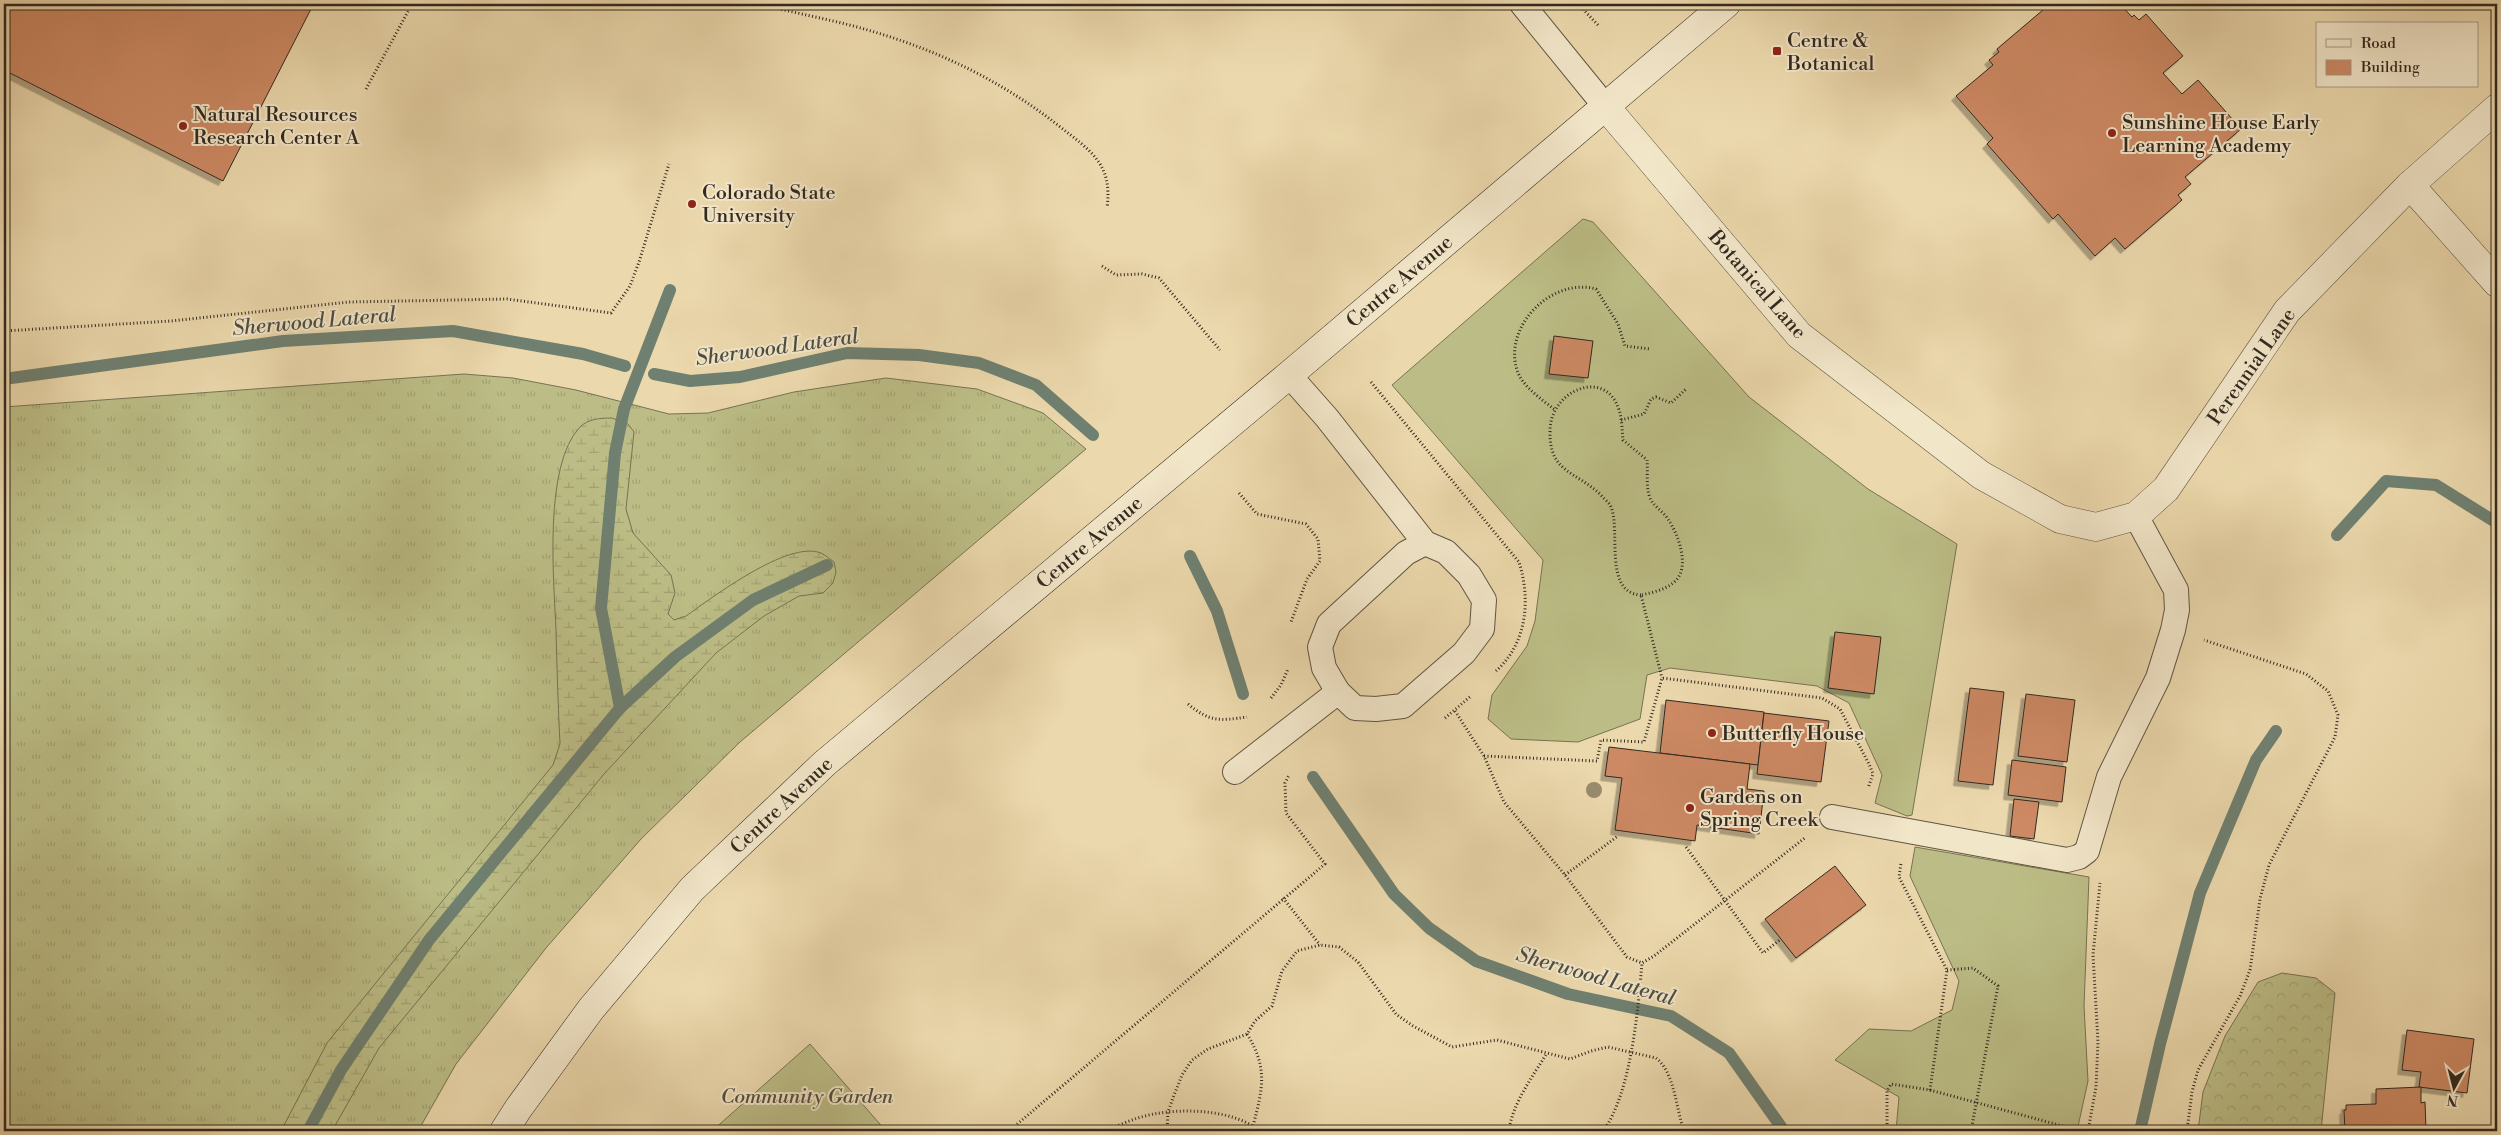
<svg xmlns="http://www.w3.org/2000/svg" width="2501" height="1135" viewBox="0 0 2501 1135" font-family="'Libre Bodoni',serif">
	<defs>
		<pattern id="grass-tufts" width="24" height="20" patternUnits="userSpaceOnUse" patternTransform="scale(1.25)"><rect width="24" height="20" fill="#bcbd86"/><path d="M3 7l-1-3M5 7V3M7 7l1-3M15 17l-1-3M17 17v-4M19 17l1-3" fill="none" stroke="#a2a273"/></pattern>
		<pattern id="forest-crowns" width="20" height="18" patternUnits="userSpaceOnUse" patternTransform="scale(1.25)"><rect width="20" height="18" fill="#bcbd86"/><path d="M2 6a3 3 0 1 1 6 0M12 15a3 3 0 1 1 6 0" fill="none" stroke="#a2a273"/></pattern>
		<pattern id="wetland-marsh" width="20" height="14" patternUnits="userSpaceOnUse" patternTransform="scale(1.25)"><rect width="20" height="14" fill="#bcbd86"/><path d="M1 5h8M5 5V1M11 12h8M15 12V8" fill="none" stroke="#a2a273"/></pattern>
		<filter id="shadow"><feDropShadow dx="-4.5" dy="4.5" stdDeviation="0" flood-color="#0004"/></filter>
	</defs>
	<rect width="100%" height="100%" fill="#ebd8ac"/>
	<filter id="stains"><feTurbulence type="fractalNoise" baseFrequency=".004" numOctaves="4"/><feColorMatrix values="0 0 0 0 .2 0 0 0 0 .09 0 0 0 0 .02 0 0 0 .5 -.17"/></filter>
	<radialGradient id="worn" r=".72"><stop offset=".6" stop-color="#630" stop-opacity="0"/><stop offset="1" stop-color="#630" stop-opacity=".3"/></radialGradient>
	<path fill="url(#grass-tufts)" stroke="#777353" d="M 464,374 L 513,378 L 576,390 L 669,414 L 708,413 L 794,392 L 886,378 L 977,389 L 1043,413 L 1086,449 L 740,742 L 641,839 L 546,948 L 456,1064 L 418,1131 L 4,1131 L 4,407 Z"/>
	<path fill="url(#forest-crowns)" stroke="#777353" d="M 2282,973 L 2316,978 L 2335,993 L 2321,1131 L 2198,1131 L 2203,1092 L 2225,1036 L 2258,982 Z"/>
	<path fill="url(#wetland-marsh)" stroke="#777353" d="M 612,418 L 628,424 L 634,432 L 626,509 L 633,533 L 671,575 L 675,593 L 668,614 L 674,620 L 686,616 C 713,597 788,540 821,553 C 825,555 830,559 834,562 L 836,572 L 833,583 L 823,593 L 799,596 L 764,616 L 716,653 L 604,774 L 379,1048 L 332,1131 L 281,1131 L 327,1043 L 553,765 L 560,744 C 558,706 557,668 556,631 C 554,580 543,466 580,427 C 588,419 600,418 612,418 Z"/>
	<g fill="#bcbd86" stroke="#777353">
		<path d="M 1583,219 L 1593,222 L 1749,397 L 1868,489 L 1957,544 L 1912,815 L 1907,816 L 1875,803 L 1882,775 L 1849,703 L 1817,686 L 1670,668 L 1647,675 L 1640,719 L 1578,742 L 1511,739 L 1488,719 L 1492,695 L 1527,646 L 1535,621 L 1543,560 L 1392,385 Z"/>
		<path d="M 1915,847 L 2089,877 L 2084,1006 L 2088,1081 L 2077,1131 L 1896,1131 L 1899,1097 L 1835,1060 L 1869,1029 L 1911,1031 L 1952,1010 L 1959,981 L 1910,876 Z"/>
		<path d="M 810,1044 L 886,1131 L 712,1131 Z"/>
	</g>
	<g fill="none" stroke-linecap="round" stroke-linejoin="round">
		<g stroke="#6f8071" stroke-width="12">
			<path d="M 654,374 L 690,381 L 740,377 L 847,353 L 919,355 L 979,363 L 1036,385 L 1093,435"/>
			<path d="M 4,379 L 283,341 L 453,331 L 583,354 L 625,366"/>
			<path d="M 2337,535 L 2386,481 L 2436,485 L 2497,523"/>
			<path d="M 1190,556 L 1217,611 L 1243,694"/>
			<path d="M 620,708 L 601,608 L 615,453 L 624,409 L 670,290"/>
			<path d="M 1313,777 L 1394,894 L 1429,928 L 1476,961 L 1568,994 L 1671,1016 L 1729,1053 L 1784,1131"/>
			<path d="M 308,1131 L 341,1070 L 429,940 L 620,708 L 675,657 L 753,600 L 827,565"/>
			<path d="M 2140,1131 L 2160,1044 L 2200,893 L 2256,760 L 2276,731"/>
		</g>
	</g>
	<g fill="#cc8964" stroke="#322920" filter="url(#shadow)">
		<path d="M 4,4 L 300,4 L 311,9 L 223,181 L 4,70 Z"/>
		<path d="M 2050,4 L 2055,10 L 2063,4 L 2120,4 L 2132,17 L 2134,15 L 2139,20 L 2146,14 L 2183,56 L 2163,73 L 2182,94 L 2198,80 L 2241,129 L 2185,177 L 2191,184 L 2178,195 L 2182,200 L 2125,249 L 2115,238 L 2095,256 L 2058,214 L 2053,219 L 1987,144 L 1993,138 L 1956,96 L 1993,65 L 1989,60 L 1999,52 L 1997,49 Z"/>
		<path d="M 1554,336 L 1593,341 L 1588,378 L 1549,374 Z"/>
		<path d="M 1835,632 L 1881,637 L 1874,694 L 1828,688 Z"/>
		<path d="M 1970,688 L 2004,692 L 1993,785 L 1958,781 Z"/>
		<path d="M 2026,694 L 2075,700 L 2067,762 L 2018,756 Z"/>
		<path d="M 1666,700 L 1764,712 L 1758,765 L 1660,753 Z"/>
		<path d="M 1764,713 L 1829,721 L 1821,782 L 1757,774 Z"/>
		<path d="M 1609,747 L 1750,764 L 1747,789 L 1764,791 L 1759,834 L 1697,825 L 1695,841 L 1615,830 L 1622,778 L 1605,776 Z"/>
		<path d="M 2012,760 L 2066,767 L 2062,802 L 2008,795 Z"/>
		<path d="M 2014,799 L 2039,802 L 2034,839 L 2010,836 Z"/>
		<path d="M 1835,866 L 1866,905 L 1796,958 L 1765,919 Z"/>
		<path d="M 2407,1030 L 2474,1039 L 2467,1093 L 2419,1087 L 2421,1072 L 2402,1070 Z"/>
		<path d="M 2421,1087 L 2421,1103 L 2425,1102 L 2426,1129 L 2423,1129 L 2423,1131 L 2345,1131 L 2344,1110 L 2346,1110 L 2346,1105 L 2376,1104 L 2376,1089 Z"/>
		<path d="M 2474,1128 L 2497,1130 L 2497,1131 L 2473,1131 Z"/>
	</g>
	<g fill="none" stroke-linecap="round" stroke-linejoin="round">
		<g stroke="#605543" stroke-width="26">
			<g id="lane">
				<path d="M 1522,4 L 1605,106"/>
				<path d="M 1338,692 L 1324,668 L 1320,647 L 1329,624 L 1406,553 L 1425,543"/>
				<path d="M 1235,772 L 1338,692 L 1355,708 L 1376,709 L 1403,706 L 1464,653 L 1482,629 L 1484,600 L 1469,575 L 1446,552 L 1425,543 L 1327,418 L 1289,375"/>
				<path d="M 1832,817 L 2067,860 L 2079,857 L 2087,851 L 2109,777 L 2158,678 L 2173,630 L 2177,610 L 2176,590 L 2136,516"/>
			</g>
		</g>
		<g stroke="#605543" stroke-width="29">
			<g id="street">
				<path d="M 1605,106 L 1799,335 L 1981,475 L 2060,519 L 2096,527 L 2136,516 L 2166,489 L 2287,311 L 2410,185 L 2497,108"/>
				<path d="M 2410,185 L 2497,283"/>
			</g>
		</g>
		<g stroke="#322920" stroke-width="29">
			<path id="secondary" d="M 504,1131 L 518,1109 L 591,1009 L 692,889 L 825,763 L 1289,375 L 1726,4"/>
		</g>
		<g stroke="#322920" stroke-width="3" stroke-dasharray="1 2.5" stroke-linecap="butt">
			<path d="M 761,4 C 797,14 835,20 871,31 C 940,51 1003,82 1059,126 C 1091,151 1113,164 1107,208"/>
			<path d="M 1578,4 L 1599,26"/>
			<path d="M 366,89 L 412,4"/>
			<path d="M 1102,266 L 1116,275 L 1142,274 L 1159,278 L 1220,350"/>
			<path d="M 4,331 L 171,321 L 349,302 L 507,299 L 611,313 L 630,286 L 639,262 L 669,164"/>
			<path d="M 1371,382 L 1519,562 C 1531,600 1527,643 1496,671"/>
			<path d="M 1554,409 C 1541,399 1522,386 1517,370 C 1503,325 1553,277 1596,289 L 1618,324 L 1625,346 L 1650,349"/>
			<path d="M 1621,420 L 1644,414 L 1651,399 L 1656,397 L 1671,403 L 1686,389"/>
			<path d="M 1239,493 L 1257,514 L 1306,524 L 1318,539 L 1320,561 L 1307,579 L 1291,622"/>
			<path d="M 1641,595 C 1603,593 1621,530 1611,507 C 1609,502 1604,499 1601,495 C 1576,471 1549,473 1550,431 C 1550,390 1606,367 1619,410 C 1622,418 1622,430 1623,440 L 1647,460 C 1648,471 1646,485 1649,495 C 1652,506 1662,510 1668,519 C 1678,534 1692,569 1673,583 C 1664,590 1651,593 1641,595 L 1662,678"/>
			<path d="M 1271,698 L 1281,685 L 1288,669"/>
			<path d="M 1188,704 C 1210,722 1219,721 1247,717"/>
			<path d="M 1455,711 L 1484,756 L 1504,802 L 1565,875 L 1627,957 L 1642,963 L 1654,956 L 1806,837"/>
			<path d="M 1445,718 L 1471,696"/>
			<path d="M 1484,756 L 1597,761 L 1601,740 L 1644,742 L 1662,678 L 1822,698 L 1840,709 L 1869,764 L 1873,774 L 1868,788"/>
			<path d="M 1686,847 L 1763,953 L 1781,939"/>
			<path d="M 1565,875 L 1618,836"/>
			<path d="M 1283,898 L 1320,945"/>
			<path d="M 1947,970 L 1973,968 L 1998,986 L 1971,1131"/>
			<path d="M 1247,1034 C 1268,1068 1263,1088 1253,1126"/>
			<path d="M 1930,1090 L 2081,1131"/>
			<path d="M 1009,1131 L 1325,864 L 1286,813 L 1285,783 L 1289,775"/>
			<path d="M 1106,1131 C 1121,1124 1137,1117 1154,1114 C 1186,1108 1234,1110 1260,1131"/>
			<path d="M 1167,1131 L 1168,1112 L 1174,1095 L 1182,1075 L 1192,1060 L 1208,1049 L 1247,1034 L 1255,1021 L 1272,1006 L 1282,971 L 1297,951 L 1320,945 L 1339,947 L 1358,962 L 1396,1014 L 1413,1026 L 1452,1047 L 1497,1040 L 1570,1059 L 1591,1051 L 1608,1047 L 1656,1058 C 1675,1073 1676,1109 1684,1131"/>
			<path d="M 1509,1131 C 1512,1104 1533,1076 1547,1053"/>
			<path d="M 1603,1131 C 1631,1094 1638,1010 1642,963"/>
			<path d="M 1887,1131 L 1887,1091 L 1891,1084 L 1930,1090 L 1947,970 L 1899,877 L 1901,863"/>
			<path d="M 2088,1131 L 2096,1087 L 2098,1042 L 2093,955 L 2100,883"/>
			<path d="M 2187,1131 L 2192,1092 L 2198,1070 L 2240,996 L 2250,970 L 2260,899 L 2269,865 L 2335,737 L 2338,715 L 2328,691 L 2306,674 L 2204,640"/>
		</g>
		<use href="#lane" stroke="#f2e6c9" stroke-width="24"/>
		<use href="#street" stroke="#f2e6c9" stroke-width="28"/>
		<use href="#secondary" stroke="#f2e6c9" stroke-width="28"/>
	</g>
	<circle fill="#988c6d" cx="1594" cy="790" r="8"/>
	<g fill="#8f2418" stroke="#f2e6c9" stroke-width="2">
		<rect x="1772" y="46" width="10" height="10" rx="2.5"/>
		<circle cx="183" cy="126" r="5"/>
		<circle cx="2112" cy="133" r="5"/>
		<circle cx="692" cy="204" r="5"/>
		<circle cx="1712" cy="733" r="5"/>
		<circle cx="1690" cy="808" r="5"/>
	</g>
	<g text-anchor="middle" stroke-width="4" stroke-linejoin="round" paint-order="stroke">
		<g font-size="20" fill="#322920" stroke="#f2e6c9" text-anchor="start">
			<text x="1787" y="47">Centre &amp;<tspan x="1787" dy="23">Botanical</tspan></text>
			<text x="193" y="121">Natural Resources<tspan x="193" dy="23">Research Center A</tspan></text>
			<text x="2122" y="129">Sunshine House Early<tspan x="2122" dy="23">Learning Academy</tspan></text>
			<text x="702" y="199">Colorado State<tspan x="702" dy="23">University</tspan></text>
			<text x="1722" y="740">Butterfly House</text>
			<text x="1700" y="803">Gardens on<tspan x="1700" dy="23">Spring Creek</tspan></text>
		</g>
		<g font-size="20" fill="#322920" stroke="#f2e6c9">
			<text transform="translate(1399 281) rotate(-40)" y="7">Centre Avenue</text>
			<text transform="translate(1758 284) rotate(49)" y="7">Botanical Lane</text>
			<text transform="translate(2251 366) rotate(-55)" y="7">Perennial Lane</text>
			<text transform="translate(1089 542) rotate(-40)" y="7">Centre Avenue</text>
			<text transform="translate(781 805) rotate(-43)" y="7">Centre Avenue</text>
		</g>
		<g font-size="20" font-style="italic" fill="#544e3a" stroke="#f2e6c9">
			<text x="807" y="1103">Community Garden</text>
		</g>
		<g font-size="21" font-style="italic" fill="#4c4d42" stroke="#f2e6c9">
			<text transform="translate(314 321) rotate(-5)" y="7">Sherwood Lateral</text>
			<text transform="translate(777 347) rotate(-8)" y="7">Sherwood Lateral</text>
			<text transform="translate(1596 976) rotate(16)" y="7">Sherwood Lateral</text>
		</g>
	</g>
	<rect width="2501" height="1135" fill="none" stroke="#ebd8ac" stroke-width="20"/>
	<rect x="5" y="5" width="2491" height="1125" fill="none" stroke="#322920" stroke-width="2.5"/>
	<rect x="10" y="10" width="2481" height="1115" fill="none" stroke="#322920"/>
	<rect x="2316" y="22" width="162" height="65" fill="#f2e6c9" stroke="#a59a85"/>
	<rect x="2326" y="39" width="25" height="8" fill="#f2e6c9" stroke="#a59a85"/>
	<text x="2361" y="48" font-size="15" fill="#322920">Road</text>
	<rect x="2326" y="60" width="25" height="15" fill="#cc8964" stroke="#a59a85"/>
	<text x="2361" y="72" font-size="15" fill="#322920">Building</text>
	<g transform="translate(2454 1088) rotate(187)" stroke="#f2e6c9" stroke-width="4" paint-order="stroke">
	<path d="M0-4L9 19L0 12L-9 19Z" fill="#322920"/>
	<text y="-8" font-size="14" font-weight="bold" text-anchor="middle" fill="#322920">N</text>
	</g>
	<rect width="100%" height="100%" filter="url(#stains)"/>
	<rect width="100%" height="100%" fill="url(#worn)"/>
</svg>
